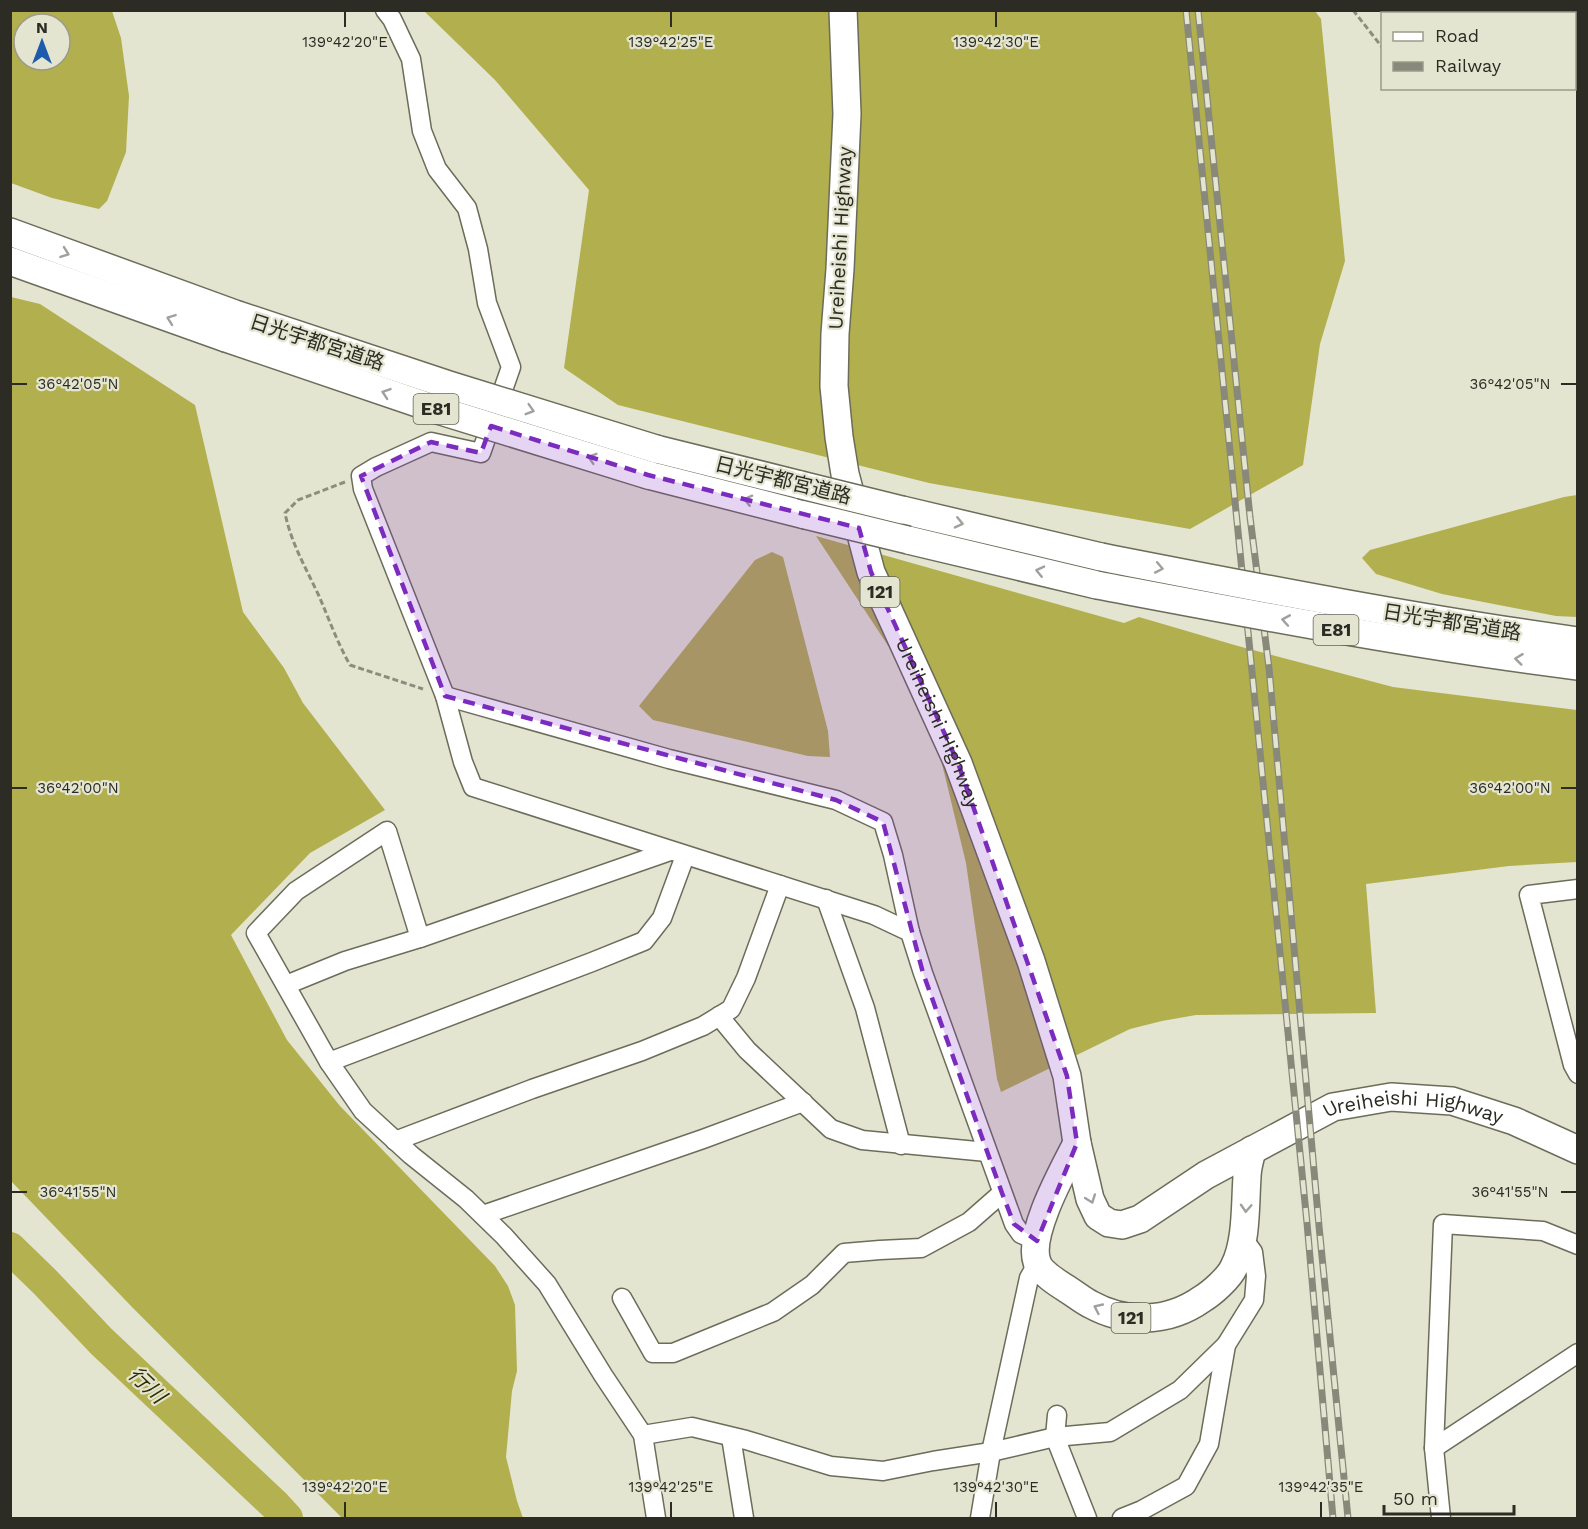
<svg xmlns="http://www.w3.org/2000/svg" width="1588" height="1529" viewBox="0 0 1588 1529" font-family="'Work Sans','Noto Sans JP',sans-serif">
	<rect width="100%" height="100%" fill="#e4e5d0"/>
	<g fill="#b2af4f" fill-rule="evenodd">
		<path d="M 10,11 L 112,11 L 121,38 L 129,96 L 126,152 L 107,201 L 99,209 L 52,198 L 11,183 ZM 24,24 L 60,24 L 60,60 L 24,60 Z"/>
		<path d="M 424,11 L 1315,11 L 1321,19 L 1345,261 L 1320,344 L 1303,465 L 1190,529 L 929,483 L 618,405 L 564,368 L 589,190 L 495,80 Z"/>
		<path d="M 11,297 L 40,304 L 195,405 L 243,612 L 284,668 L 303,703 L 385,810 L 310,853 L 231,935 L 287,1040 L 340,1106 L 495,1266 L 508,1286 L 515,1305 L 517,1371 L 512,1391 L 506,1457 L 517,1501 L 523,1518 L 342,1518 L 131,1306 L 11,1181 Z"/>
		<path d="M 1577,495 L 1577,617 L 1556,616 L 1442,594 L 1376,574 L 1362,558 L 1370,550 L 1564,497 Z"/>
		<path d="M 816,536 L 1124,623 L 1139,617 L 1238,646 L 1393,687 L 1577,710 L 1577,862 L 1509,866 L 1366,884 L 1376,1013 L 1196,1015 L 1162,1021 L 1130,1029 L 1001,1092 L 997,1079 L 966,863 L 936,739 L 944,731 Z"/>
		<path d="M 772,552 L 783,557 L 828,731 L 830,757 L 808,756 L 653,720 L 639,706 L 755,560 Z"/>
	</g>
	<g fill="none" stroke-linecap="round" stroke-linejoin="round">
		<path stroke="#b3b150" stroke-width="32" d="M 10,1248 L 45,1282 L 101,1341 L 276,1506 L 287,1518"/>
		<g stroke="#6c6c5a" stroke-width="21">
			<g id="minor">
				<path d="M 385,10 L 392,19 L 411,59 L 422,131 L 437,169 L 467,208 L 478,249 L 487,303 L 511,367 L 481,453 L 431,442 L 376,467 L 361,476 L 363,489 L 445,696 L 463,762 L 473,787 L 874,915 L 910,932 L 923,973 L 1014,1224 L 1021,1234 L 1037,1241"/>
				<path d="M 445,696 L 669,759 L 836,800 L 883,822 L 893,855 L 910,932"/>
				<path d="M 1578,889 L 1529,895 L 1573,1065 L 1578,1074"/>
				<path d="M 826,899 L 865,1008 L 901,1145"/>
				<path d="M 420,938 L 387,831 L 296,891 L 256,933 L 329,1062 L 363,1111 L 411,1155 L 466,1199 L 504,1236 L 547,1284 L 603,1375 L 643,1435 L 656,1518"/>
				<path d="M 286,985 L 345,961 L 420,938 L 670,851"/>
				<path d="M 719,1016 L 747,1050 L 831,1129 L 862,1140 L 987,1152"/>
				<path d="M 329,1062 L 592,962 L 644,941 L 662,918 L 685,856"/>
				<path d="M 395,1141 L 532,1089 L 642,1051 L 703,1026 L 731,1009 L 746,978 L 780,885"/>
				<path d="M 483,1215 L 703,1139 L 803,1102"/>
				<path d="M 622,1298 L 653,1353 L 673,1353 L 773,1312 L 812,1285 L 844,1253 L 880,1250 L 921,1248 L 969,1222 L 1002,1193"/>
				<path d="M 1057,1415 L 1055,1437 L 1087,1518"/>
				<path d="M 643,1435 L 692,1427 L 746,1440 L 831,1466 L 883,1471 L 933,1461 L 991,1452 L 1055,1437 L 1110,1432 L 1180,1390 L 1226,1345 L 1254,1300 L 1256,1276 L 1253,1252 L 1242,1237"/>
				<path d="M 731,1437 L 744,1518"/>
				<path d="M 1434,1448 L 1578,1353"/>
				<path d="M 980,1518 L 991,1452 L 1029,1278 L 1037,1264"/>
				<path d="M 1122,1518 L 1142,1510 L 1186,1486 L 1209,1444 L 1226,1345"/>
				<path d="M 1441,1518 L 1434,1448 L 1443,1224 L 1543,1231 L 1578,1245"/>
			</g>
		</g>
		<g stroke="#6c6c5a" stroke-width="30">
			<g id="highway">
				<path id="s1" d="M 843,10 L 847,114 L 840,269 L 835,334 L 834,386 L 839,437 L 845,474 L 871,572 L 958,763 L 1031,961 L 1067,1076 L 1077,1143 L 1090,1199 L 1098,1216 L 1109,1223 L 1122,1225 L 1140,1219 L 1206,1175 L 1333,1107 L 1391,1097 L 1452,1101 L 1514,1121 L 1578,1150"/>
				<path d="M 10,232 L 235,314"/>
				<path d="M 10,261 L 226,338"/>
				<path d="M 656,449 L 801,485"/>
				<path d="M 648,475 L 805,515"/>
				<path d="M 902,510 L 1101,557"/>
				<path d="M 908,540 L 1097,585"/>
				<path d="M 1077,1143 C 1064,1169 1027,1234 1037,1262 C 1040,1272 1059,1284 1067,1289 C 1075,1294 1082,1300 1090,1304 C 1126,1324 1168,1323 1202,1299 C 1212,1293 1229,1278 1234,1267 C 1247,1242 1245,1205 1247,1177 C 1247,1168 1250,1159 1252,1150"/>
			</g>
		</g>
		<g stroke="#8d8d7f" stroke-width="3" stroke-dasharray="6 3" stroke-linecap="butt">
			<path d="M 1353,10 L 1382,47"/>
			<path d="M 1515,14 L 1517,10"/>
			<path d="M 345,482 L 298,500 L 285,513 C 291,543 306,568 319,596 C 329,619 337,642 350,665 L 423,689"/>
		</g>
		<use href="#minor" stroke="#fff" stroke-width="18"/>
		<use href="#highway" stroke="#fff" stroke-width="27"/>
		<g stroke="#89897b" stroke-width="7">
			<g id="rail">
				<path d="M 1186,10 L 1307,1223 L 1333,1518"/>
				<path d="M 1198,10 L 1250,517 L 1269,668 L 1319,1226 L 1348,1518"/>
			</g>
		</g>
		<use href="#rail" stroke="#e4e5d0" stroke-width="4.5" stroke-dasharray="14" stroke-linecap="butt"/>
		<g stroke="#6c6c5a" stroke-width="30" stroke-linecap="butt">
			<g id="highway-bridge">
				<path d="M 235,314 L 449,385 L 656,449"/>
				<path d="M 226,338 L 441,411 L 648,475"/>
				<path d="M 801,485 L 902,510"/>
				<path d="M 805,515 L 908,540"/>
				<path d="M 1101,557 C 1260,588 1418,619 1578,641"/>
				<path d="M 1097,585 C 1256,615 1416,646 1578,666"/>
			</g>
		</g>
		<use href="#highway-bridge" stroke="#fff" stroke-width="27"/>
	</g>
	<defs><path id="oneway-chevron" d="M-2-3.5L2.5 0L-2 3.5" fill="none" stroke-width="1.6" stroke-linecap="round" stroke-linejoin="round" transform="scale(1.5)"/></defs>
	<g stroke="#a0a09c">
		<use href="#oneway-chevron" transform="translate(65 253) rotate(20)"/>
		<use href="#oneway-chevron" transform="translate(171 319) rotate(-160)"/>
		<use href="#oneway-chevron" transform="translate(386 393) rotate(-161)"/>
		<use href="#oneway-chevron" transform="translate(530 410) rotate(17)"/>
		<use href="#oneway-chevron" transform="translate(592 458) rotate(-163)"/>
		<use href="#oneway-chevron" transform="translate(748 500) rotate(-166)"/>
		<use href="#oneway-chevron" transform="translate(959 523) rotate(13)"/>
		<use href="#oneway-chevron" transform="translate(1159 568) rotate(11)"/>
		<use href="#oneway-chevron" transform="translate(1040 571) rotate(-167)"/>
		<use href="#oneway-chevron" transform="translate(1286 620) rotate(-170)"/>
		<use href="#oneway-chevron" transform="translate(1519 659) rotate(-173)"/>
		<use href="#oneway-chevron" transform="translate(1091 1199) rotate(70)"/>
		<use href="#oneway-chevron" transform="translate(1246 1208) rotate(93)"/>
		<use href="#oneway-chevron" transform="translate(1098 1308) rotate(-155)"/>
	</g>
	<path fill="#7b2cbf" fill-opacity="0.2" stroke="#7b2cbf" stroke-width="4.5" stroke-dasharray="12 8" stroke-linejoin="round" d="M 491,426 L 648,475 L 859,528 L 871,572 L 958,763 L 1067,1076 L 1077,1143 L 1037,1241 L 1014,1224 L 1002,1193 L 923,973 L 883,822 L 836,800 L 445,696 L 361,476 L 431,442 L 481,453 Z"/>
	<path fill="none" stroke="#2c2c24" stroke-width="2" d="M 345,12 L 345,27M 671,12 L 671,27M 996,12 L 996,27M 12,384 L 27,384M 1561,384 L 1576,384M 12,788 L 27,788M 1561,788 L 1576,788M 12,1192 L 27,1192M 1561,1192 L 1576,1192M 345,1502 L 345,1517M 671,1502 L 671,1517M 996,1502 L 996,1517M 1321,1502 L 1321,1517"/>
	<g text-anchor="middle" stroke-width="4.5" stroke-linejoin="round" paint-order="stroke">
		<g fill="#e4e5d0" stroke="#636458" stroke-width="1.5">
			<rect x="413.5" y="394" width="45" height="30" rx="4.5"/>
			<rect x="860.5" y="577" width="39" height="30" rx="4.5"/>
			<rect x="1313.5" y="615" width="45" height="30" rx="4.5"/>
			<rect x="1111.5" y="1303" width="39" height="30" rx="4.5"/>
		</g>
		<g font-size="18" font-weight="bold" fill="#2c2c24">
			<text x="436" y="415">E81</text>
			<text x="880" y="598">121</text>
			<text x="1336" y="636">E81</text>
			<text x="1131" y="1324">121</text>
		</g>
		<g font-size="20" fill="#2c2c24" stroke="#e4e5d0">
			<text transform="translate(840 238) rotate(-87)" y="7">Ureiheishi Highway</text>
			<text transform="translate(317 342) rotate(18)" y="7">日光宇都宮道路</text>
			<text transform="translate(783 480) rotate(14)" y="7">日光宇都宮道路</text>
			<text transform="translate(1452 622) rotate(9)" y="7">日光宇都宮道路</text>
			<text dy="7" stroke="none"><textPath href="#s1" startOffset="732">Ureiheishi Highway</textPath></text>
			<text dy="7" stroke="none"><textPath href="#s1" startOffset="1602">Ureiheishi Highway</textPath></text>
		</g>
		<g font-size="21" font-style="italic" fill="#2f2d03" stroke="#e4e5d0">
			<text transform="translate(147 1385) rotate(44)" y="7">行川</text>
		</g>
	</g>
	<g font-size="15" text-anchor="middle" fill="#2c2c24" stroke="#e4e5d0" stroke-width="4.5" stroke-linejoin="round" paint-order="stroke">
		<text x="345" y="47">139°42'20"E</text>
		<text x="671" y="47">139°42'25"E</text>
		<text x="996" y="47">139°42'30"E</text>
		<text x="78" y="389">36°42'05"N</text>
		<text x="1510" y="389">36°42'05"N</text>
		<text x="78" y="793">36°42'00"N</text>
		<text x="1510" y="793">36°42'00"N</text>
		<text x="78" y="1197">36°41'55"N</text>
		<text x="1510" y="1197">36°41'55"N</text>
		<text x="345" y="1492">139°42'20"E</text>
		<text x="671" y="1492">139°42'25"E</text>
		<text x="996" y="1492">139°42'30"E</text>
		<text x="1321" y="1492">139°42'35"E</text>
	</g>
	<rect width="1588" height="1529" fill="none" stroke="#2c2c24" stroke-width="24"/>
	<rect x="1381" y="12" width="195" height="78" fill="#e4e5d0" stroke="#9a9b8b" stroke-width="1.5"/>
	<rect x="1393" y="32" width="30" height="9" fill="#ffffff" stroke="#9a9b8b" stroke-width="1.5"/>
	<text x="1435" y="42" font-size="18" fill="#2c2c24">Road</text>
	<rect x="1393" y="62" width="30" height="9" fill="#89897b" stroke="#9a9b8b" stroke-width="1.5"/>
	<text x="1435" y="72" font-size="18" fill="#2c2c24">Railway</text>
	<g transform="translate(42 42)"><circle r="28" fill="#e4e5d0" stroke="#9a9b8b" stroke-width="1.5"/>
	<path d="M0-4.5L10 22L0 15L-10 22Z" fill="#1f5bac"/>
	<text y="-9" font-size="16" font-weight="bold" text-anchor="middle" fill="#2c2c24">N</text>
	</g>
	<path d="M1384 1505v9h130v-9" fill="none" stroke="#2c2c24" stroke-width="3"/>
	<text x="1393" y="1505" font-size="18" fill="#2c2c24" stroke="#e4e5d0" stroke-width="4.5" paint-order="stroke">50 m</text>
</svg>
